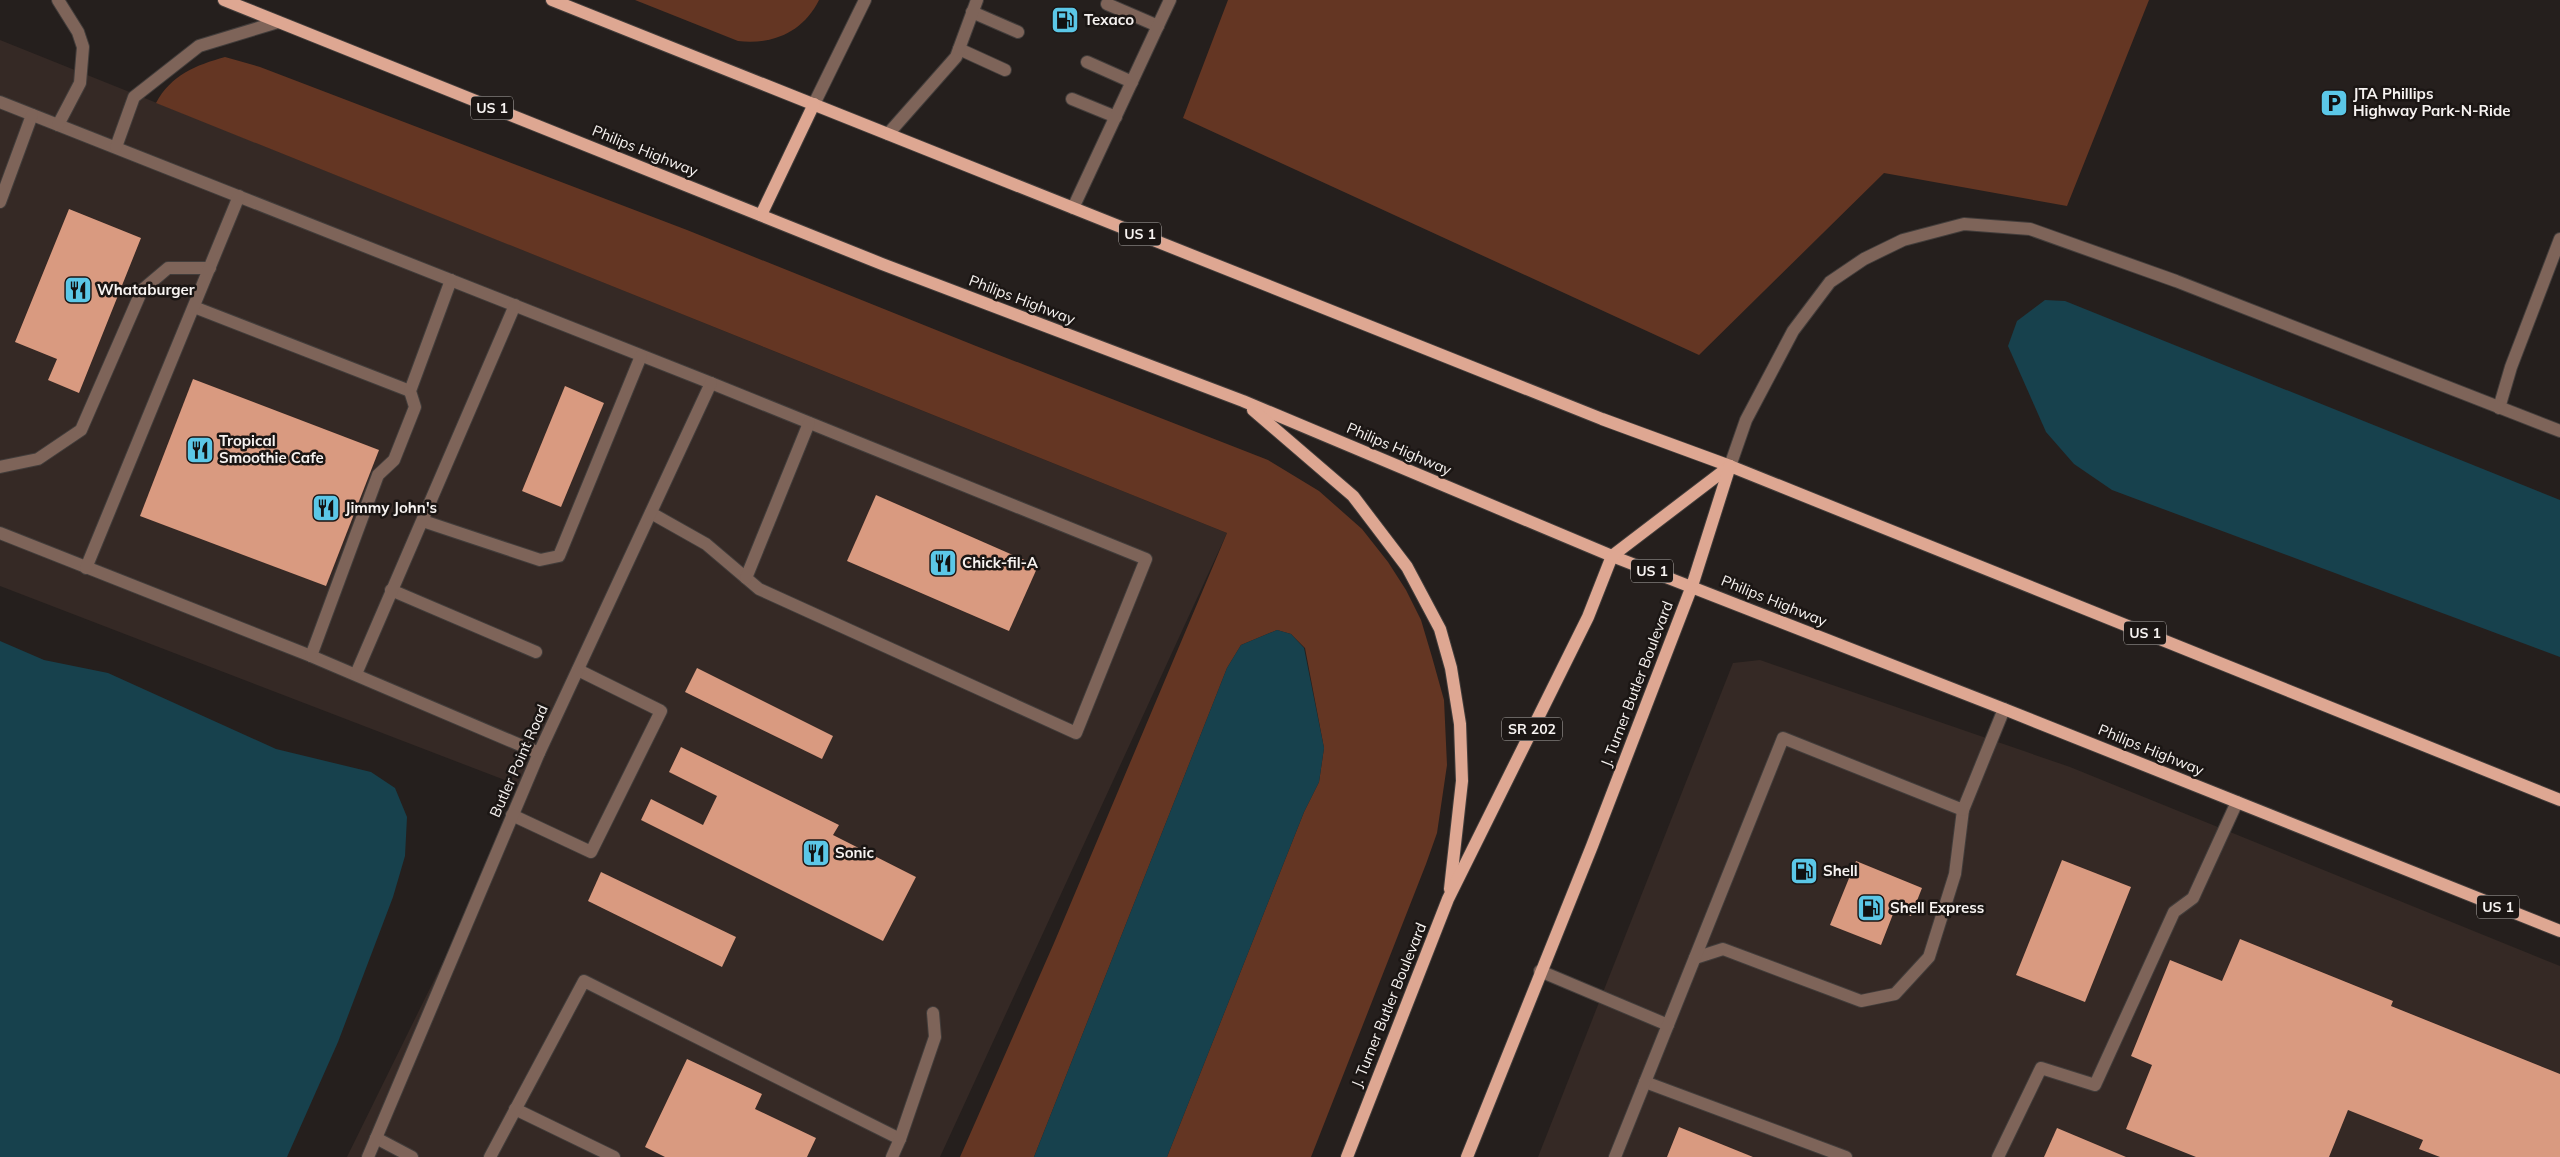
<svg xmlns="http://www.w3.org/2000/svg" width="2560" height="1157" viewBox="0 0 2560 1157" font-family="Mulish,sans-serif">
	<rect width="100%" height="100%" fill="#251f1d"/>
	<g fill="#352925">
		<path d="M 0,40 L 1227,533 L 940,1157 L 347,1157 L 528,789 L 0,586 Z"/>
		<path d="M 1760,660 L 2070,767 L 2560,966 L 2560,1157 L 1538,1157 L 1733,663 Z"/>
	</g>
	<g fill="#643623">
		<path d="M 635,0 L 819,0 C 803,32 773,45 738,41 Z"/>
		<path d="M 1228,0 L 2149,0 L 2067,206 L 1884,173 L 1699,355 L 1183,118 Z"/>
		<path d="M 225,57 L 260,67 L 687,230 L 976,346 L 1268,460 L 1319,491 L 1362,529 L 1388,562 L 1406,590 L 1421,620 L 1432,657 L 1444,700 L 1447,765 L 1437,833 L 1426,864 L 1311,1157 L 1167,1157 L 1304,812 L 1319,782 L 1324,748 L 1305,648 L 1291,634 L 1277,630 L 1241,645 L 1227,668 L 1034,1157 L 960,1157 L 1054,943 L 1227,533 L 156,103 C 171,75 196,65 225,57 Z"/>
	</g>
	<g fill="#17414d">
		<path d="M 2045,300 L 2065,301 L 2560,500 L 2560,657 L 2112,490 L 2074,464 L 2046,432 L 2008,346 L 2017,321 Z"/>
		<path d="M 1277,630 L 1291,634 L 1304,648 L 1324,748 L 1319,782 L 1304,812 L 1167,1157 L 1034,1157 L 1227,668 L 1241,645 Z"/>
		<path d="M 0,641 L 44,660 L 108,673 L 276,749 L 371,772 L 395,788 L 407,817 L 405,856 L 393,897 L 338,1042 L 287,1157 L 0,1157 Z"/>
	</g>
	<g fill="#d99a80">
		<path d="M 69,209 L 141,238 L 79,393 L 48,380 L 57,359 L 15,342 Z"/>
		<path d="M 193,379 L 379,450 L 326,586 L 140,516 Z"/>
		<path d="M 565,386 L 604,403 L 561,507 L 522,491 Z"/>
		<path d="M 876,495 L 1038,566 L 1009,631 L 847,561 Z"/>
		<path d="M 697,668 L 833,736 L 822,759 L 685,692 Z"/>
		<path d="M 681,747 L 839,825 L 833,835 L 916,877 L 883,941 L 641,820 L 651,799 L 703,825 L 717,796 L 669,772 Z"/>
		<path d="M 2062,860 L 2131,887 L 2085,1002 L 2016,975 Z"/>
		<path d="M 1856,861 L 1922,888 L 1911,916 L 1895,909 L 1881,945 L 1830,925 Z"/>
		<path d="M 601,872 L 736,937 L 722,967 L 588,901 Z"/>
		<path d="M 2240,939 L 2393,1001 L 2391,1006 L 2560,1074 L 2560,1157 L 2440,1157 L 2419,1149 L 2423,1140 L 2348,1110 L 2329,1157 L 2196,1157 L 2126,1129 L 2152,1065 L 2131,1056 L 2170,960 L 2222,981 Z"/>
		<path d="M 687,1059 L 762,1094 L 755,1109 L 816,1138 L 807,1157 L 665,1157 L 645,1147 Z"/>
		<path d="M 1679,1127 L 1753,1157 L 1667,1157 Z"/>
		<path d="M 2057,1128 L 2126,1157 L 2044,1157 Z"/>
	</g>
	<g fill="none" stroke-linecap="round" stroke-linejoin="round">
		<g stroke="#423d3b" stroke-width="14">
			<g id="service">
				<path d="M 1107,4 L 1158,26"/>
				<path d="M 972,12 L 1018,32"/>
				<path d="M 959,49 L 1005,70"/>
				<path d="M 1087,62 L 1132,82"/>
				<path d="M 1072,99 L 1116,117"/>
				<path d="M 0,102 L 711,383 L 1146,559 L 1076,733 L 759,589 L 706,544 L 651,513"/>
				<path d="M 814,104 L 865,0"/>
				<path d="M 58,125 L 80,83 L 83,47 L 78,32 L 58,0"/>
				<path d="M 888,134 L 956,57 L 977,0"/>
				<path d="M 116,147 L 134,97 L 199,46 L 278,22"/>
				<path d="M 0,202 L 32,115"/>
				<path d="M 1073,208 L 1170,0"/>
				<path d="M 194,307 L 410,391"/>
				<path d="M 2499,408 L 2511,367 L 2560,239"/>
				<path d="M 1730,466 L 1746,420 L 1793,331 L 1830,282 L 1864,259 L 1903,240 L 1964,224 L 2030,229 L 2176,281 L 2560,431"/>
				<path d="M 0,467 L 38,459 L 81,430 L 142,290 L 168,268 L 210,268"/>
				<path d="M 423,521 L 540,560 L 559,556 L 641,356"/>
				<path d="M 0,533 L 311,656 L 539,753"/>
				<path d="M 86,568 L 239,196"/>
				<path d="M 746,578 L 809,423"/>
				<path d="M 391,590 L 536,652"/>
				<path d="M 311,656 L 378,475 L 394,460 L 415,407 L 410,391 L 451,280"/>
				<path d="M 356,674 L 515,305"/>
				<path d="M 512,815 L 591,852 L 661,711 L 578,670"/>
				<path d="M 1695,958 L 1723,949 L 1861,1001 L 1895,994 L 1929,957 L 1955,874 L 1963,810"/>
				<path d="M 1540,971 L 1668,1025"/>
				<path d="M 1645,1082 L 1846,1157"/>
				<path d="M 515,1109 L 614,1157"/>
				<path d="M 376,1138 L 412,1157"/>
				<path d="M 368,1157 L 539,753 L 711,383"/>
				<path d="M 490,1157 L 584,981 L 900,1139"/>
				<path d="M 892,1157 L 900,1139 L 935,1037 L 933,1013"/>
				<path d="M 1615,1157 L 1783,738 L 1963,810 L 2004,709"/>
				<path d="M 1998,1157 L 2041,1068 L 2095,1085 L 2174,912 L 2193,898 L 2237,802"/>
			</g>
		</g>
		<g stroke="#423d3b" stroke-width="14">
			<g id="primary">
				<path d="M 224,0 L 882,264 L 1243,401 L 1612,556 L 2004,709 L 2560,931"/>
				<path d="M 552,0 L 1602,419 L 1730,466 L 2560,800"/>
				<path d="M 761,215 L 814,104"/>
				<path d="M 1253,410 L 1353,496 L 1407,567 L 1440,629 L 1451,668 L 1460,724 L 1462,781 L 1450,889"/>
				<path d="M 1347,1157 L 1448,899 L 1588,617 L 1612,556 L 1730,466"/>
				<path d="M 1467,1157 L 1592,846 L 1692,586 L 1730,466"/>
			</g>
		</g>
		<use href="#service" stroke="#7e6459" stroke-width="12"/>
		<use href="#primary" stroke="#dea792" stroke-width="12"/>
	</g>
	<defs>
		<g id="fuel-square" transform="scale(1.4375)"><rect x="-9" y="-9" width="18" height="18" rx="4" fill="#5bc7e7" stroke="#1b1614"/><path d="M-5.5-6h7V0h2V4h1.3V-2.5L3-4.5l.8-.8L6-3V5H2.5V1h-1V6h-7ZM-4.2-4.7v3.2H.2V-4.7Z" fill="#111"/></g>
		<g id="parking-square" transform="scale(1.4375)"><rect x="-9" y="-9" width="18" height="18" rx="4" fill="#5bc7e7" stroke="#1b1614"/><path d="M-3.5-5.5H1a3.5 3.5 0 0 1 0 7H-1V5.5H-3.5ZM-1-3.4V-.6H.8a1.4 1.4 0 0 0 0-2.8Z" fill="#111"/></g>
		<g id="restaurant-square" transform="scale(1.4375)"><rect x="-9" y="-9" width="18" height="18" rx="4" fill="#5bc7e7" stroke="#1b1614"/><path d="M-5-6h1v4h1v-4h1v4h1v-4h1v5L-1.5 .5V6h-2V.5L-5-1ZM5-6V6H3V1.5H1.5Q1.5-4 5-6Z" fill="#111"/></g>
	</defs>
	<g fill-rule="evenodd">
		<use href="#fuel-square" x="1065" y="20"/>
		<use href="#parking-square" x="2334" y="103"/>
		<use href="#restaurant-square" x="78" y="290"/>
		<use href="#restaurant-square" x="200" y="450"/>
		<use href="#restaurant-square" x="326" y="508"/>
		<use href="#restaurant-square" x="943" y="563"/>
		<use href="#restaurant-square" x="816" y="853"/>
		<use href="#fuel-square" x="1804" y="871"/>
		<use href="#fuel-square" x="1871" y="908"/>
	</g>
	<g text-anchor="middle" stroke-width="5" stroke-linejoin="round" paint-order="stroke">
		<g fill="#1b1614" stroke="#b5b1af" stroke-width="1">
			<rect x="471" y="96.5" width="42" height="23" rx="4"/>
			<rect x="1119" y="222.5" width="42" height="23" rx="4"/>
			<rect x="1631" y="559.5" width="42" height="23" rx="4"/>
			<rect x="2124" y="621.5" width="42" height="23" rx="4"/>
			<rect x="1502" y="717.5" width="60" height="23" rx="4"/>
			<rect x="2477" y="895.5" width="42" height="23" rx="4"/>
		</g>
		<g font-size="14" font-weight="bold" fill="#f7f3f1">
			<text x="492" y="113">US 1</text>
			<text x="1140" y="239">US 1</text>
			<text x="1652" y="576">US 1</text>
			<text x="2145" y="638">US 1</text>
			<text x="1532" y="734">SR 202</text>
			<text x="2498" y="912">US 1</text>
		</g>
		<g font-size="15" font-weight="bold" fill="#f7f3f1" stroke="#1b1614" text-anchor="start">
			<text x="1084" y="25">Texaco</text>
			<text x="2353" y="99">JTA Phillips<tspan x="2353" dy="17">Highway Park-N-Ride</tspan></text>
			<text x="97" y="295">Whataburger</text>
			<text x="219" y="446">Tropical<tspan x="219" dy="17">Smoothie Cafe</tspan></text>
			<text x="345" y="513">Jimmy John's</text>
			<text x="962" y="568">Chick-fil-A</text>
			<text x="835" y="858">Sonic</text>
			<text x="1823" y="876">Shell</text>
			<text x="1890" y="913">Shell Express</text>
		</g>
		<g font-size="15" fill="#f7f3f1" stroke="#1b1614">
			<text transform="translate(645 151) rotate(22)" y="5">Philips Highway</text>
			<text transform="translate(1022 300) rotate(21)" y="5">Philips Highway</text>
			<text transform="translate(1399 449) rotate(23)" y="5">Philips Highway</text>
			<text transform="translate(1774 601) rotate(22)" y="5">Philips Highway</text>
			<text transform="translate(1637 684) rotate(-69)" y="5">J. Turner Butler Boulevard</text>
			<text transform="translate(2151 750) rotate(22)" y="5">Philips Highway</text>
			<text transform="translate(519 761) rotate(-66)" y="5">Butler Point Road</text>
			<text transform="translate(1389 1005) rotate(-68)" y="5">J. Turner Butler Boulevard</text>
		</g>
	</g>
</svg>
